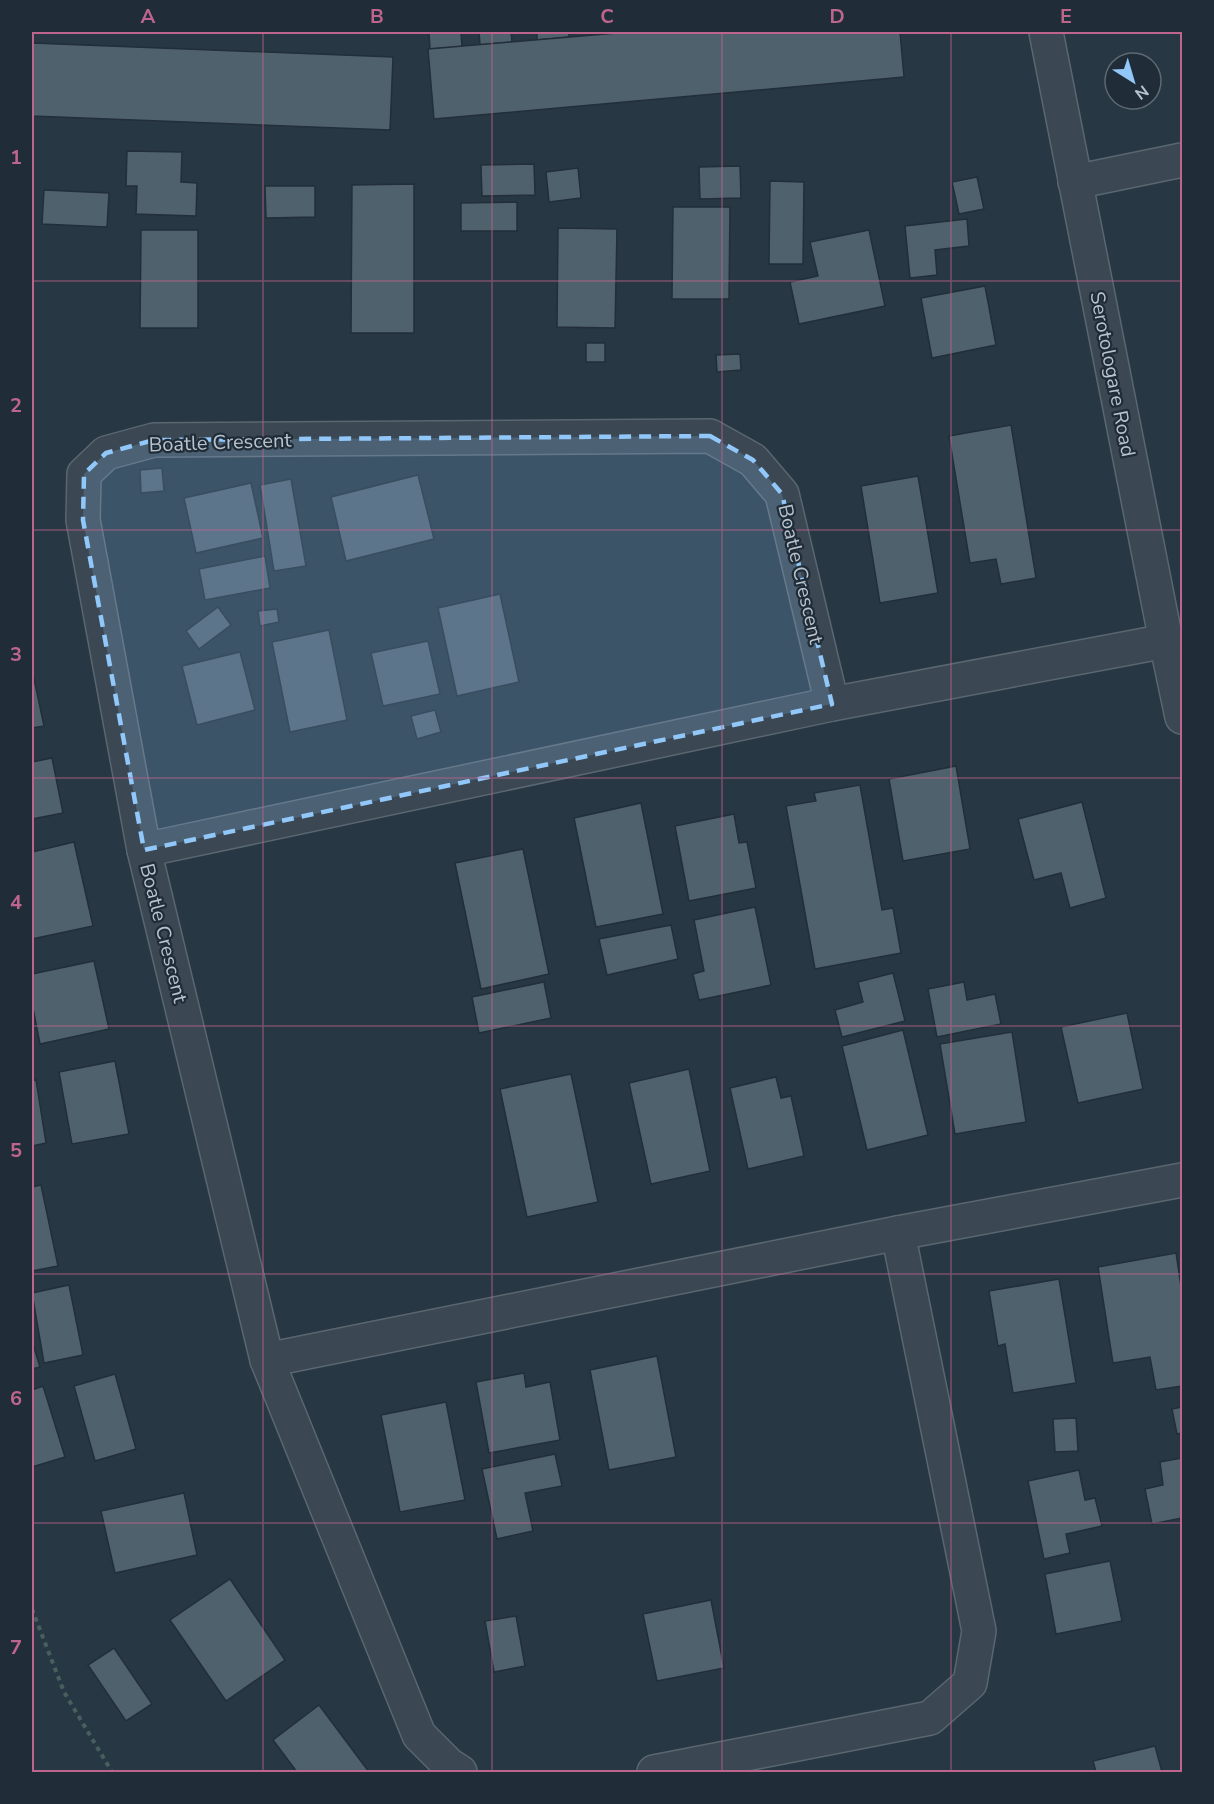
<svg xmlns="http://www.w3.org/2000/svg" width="1214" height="1804" viewBox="0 0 1214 1804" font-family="'Nunito Sans',sans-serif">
	<rect width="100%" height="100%" fill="#273743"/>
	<g fill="#50616e" stroke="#222f3a" stroke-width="1.5">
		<path d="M 429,32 L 461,32 L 462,47 L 430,49 Z"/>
		<path d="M 479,32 L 511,32 L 512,42 L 480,45 Z"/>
		<path d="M 537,32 L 569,32 L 569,37 L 537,40 Z"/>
		<path d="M 599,32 L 629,32 L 600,34 Z"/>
		<path d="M 629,32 L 900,32 L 904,77 L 434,119 L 428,49 Z"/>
		<path d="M 32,43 L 393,57 L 390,130 L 32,116 Z"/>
		<path d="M 127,151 L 182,152 L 181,182 L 197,183 L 196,216 L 136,214 L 137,186 L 126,186 Z"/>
		<path d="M 534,164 L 535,195 L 482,196 L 481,165 Z"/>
		<path d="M 740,166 L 741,198 L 700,199 L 699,167 Z"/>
		<path d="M 578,168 L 581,198 L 549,202 L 546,172 Z"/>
		<path d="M 977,177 L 984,209 L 959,214 L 952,182 Z"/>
		<path d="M 770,181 L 804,182 L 803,264 L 769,264 Z"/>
		<path d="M 414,184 L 414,333 L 351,333 L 352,185 Z"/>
		<path d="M 265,186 L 315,186 L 315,217 L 266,218 Z"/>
		<path d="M 44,190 L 109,193 L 107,227 L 42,224 Z"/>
		<path d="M 517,202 L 517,231 L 461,231 L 461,203 Z"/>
		<path d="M 673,207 L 730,207 L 729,299 L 672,299 Z"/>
		<path d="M 967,219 L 969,246 L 935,250 L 937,275 L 910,278 L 905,226 Z"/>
		<path d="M 558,228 L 617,229 L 615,328 L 557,327 Z"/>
		<path d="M 141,230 L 198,230 L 198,328 L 140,328 Z"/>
		<path d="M 869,230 L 885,306 L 799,324 L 790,282 L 818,276 L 810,242 Z"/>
		<path d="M 985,286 L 996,345 L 932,358 L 921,298 Z"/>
		<rect x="586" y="343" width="19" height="19"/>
		<path d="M 740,354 L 741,370 L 717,372 L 716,355 Z"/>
		<path d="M 1011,425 L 1036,578 L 1001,584 L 996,559 L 970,563 L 949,436 Z"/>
		<path d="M 162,468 L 164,491 L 141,493 L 140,470 Z"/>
		<path d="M 418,475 L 434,539 L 346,561 L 331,497 Z"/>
		<path d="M 918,476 L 938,593 L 880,603 L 861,486 Z"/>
		<path d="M 291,479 L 306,566 L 274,571 L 260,485 Z"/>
		<path d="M 251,483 L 263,538 L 196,553 L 184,498 Z"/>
		<path d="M 265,556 L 270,588 L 205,600 L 199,569 Z"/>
		<path d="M 500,594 L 519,682 L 457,696 L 438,608 Z"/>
		<path d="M 218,607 L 231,625 L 199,649 L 186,631 Z"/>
		<path d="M 277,609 L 279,622 L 260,626 L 258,611 Z"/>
		<path d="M 329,630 L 347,720 L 290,732 L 272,642 Z"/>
		<path d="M 428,641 L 440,694 L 383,706 L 371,653 Z"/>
		<path d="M 240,652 L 255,710 L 197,725 L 182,666 Z"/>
		<path d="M 32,669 L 44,726 L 32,728 Z"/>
		<path d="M 435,710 L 441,732 L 417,739 L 411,716 Z"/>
		<path d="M 52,758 L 63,813 L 32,819 L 32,762 Z"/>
		<path d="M 956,766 L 970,849 L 903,861 L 889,779 Z"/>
		<path d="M 860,785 L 882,910 L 893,908 L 901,953 L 815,969 L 786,806 L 816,801 L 814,793 Z"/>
		<path d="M 1082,802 L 1106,898 L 1070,908 L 1061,873 L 1034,880 L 1018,819 Z"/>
		<path d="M 641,803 L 663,914 L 596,927 L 574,818 Z"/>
		<path d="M 734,814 L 739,843 L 747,842 L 756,888 L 689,901 L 675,826 Z"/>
		<path d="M 74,842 L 93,926 L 32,939 L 32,852 Z"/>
		<path d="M 523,849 L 549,974 L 481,989 L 455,863 Z"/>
		<path d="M 755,907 L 771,985 L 699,1000 L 693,974 L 704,971 L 694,920 Z"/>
		<path d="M 671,925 L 678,959 L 607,975 L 599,939 Z"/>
		<path d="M 94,961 L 109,1029 L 40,1044 L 32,1003 L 32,974 Z"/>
		<path d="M 893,973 L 905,1021 L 842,1037 L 835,1010 L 863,1002 L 858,982 Z"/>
		<path d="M 544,982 L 551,1018 L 479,1033 L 472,997 Z"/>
		<path d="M 964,982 L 967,1000 L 995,994 L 1001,1024 L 937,1037 L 928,989 Z"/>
		<path d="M 1127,1013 L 1143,1089 L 1078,1103 L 1061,1027 Z"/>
		<path d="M 903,1030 L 928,1135 L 867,1150 L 842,1046 Z"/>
		<path d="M 1012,1032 L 1026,1122 L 955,1134 L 940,1044 Z"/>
		<path d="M 115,1061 L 129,1134 L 72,1144 L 59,1072 Z"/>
		<path d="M 689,1069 L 710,1171 L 651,1184 L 629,1083 Z"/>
		<path d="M 571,1074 L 598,1202 L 527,1217 L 500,1089 Z"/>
		<path d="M 776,1077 L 781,1098 L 791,1096 L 804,1156 L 748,1169 L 730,1088 Z"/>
		<path d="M 36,1080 L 46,1143 L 32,1146 L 32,1081 Z"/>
		<path d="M 41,1185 L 58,1266 L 32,1271 L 32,1187 Z"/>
		<path d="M 1176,1253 L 1182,1293 L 1182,1386 L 1156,1390 L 1150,1357 L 1113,1363 L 1098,1267 Z"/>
		<path d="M 1059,1279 L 1076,1383 L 1013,1393 L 1005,1344 L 998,1346 L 989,1291 Z"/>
		<path d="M 69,1285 L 83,1355 L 44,1363 L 32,1293 Z"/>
		<path d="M 32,1341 L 40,1367 L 32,1369 Z"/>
		<path d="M 657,1356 L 676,1457 L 609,1470 L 590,1370 Z"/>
		<path d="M 524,1373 L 526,1387 L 550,1382 L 560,1440 L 489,1453 L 476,1382 Z"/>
		<path d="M 115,1374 L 136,1449 L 95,1461 L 74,1386 Z"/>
		<path d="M 43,1386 L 65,1457 L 32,1467 L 32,1390 Z"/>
		<path d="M 446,1402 L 465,1500 L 400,1512 L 381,1415 Z"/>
		<path d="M 1182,1407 L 1182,1433 L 1177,1434 L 1172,1409 Z"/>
		<path d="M 1076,1418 L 1078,1451 L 1055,1452 L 1053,1419 Z"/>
		<path d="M 555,1454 L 562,1486 L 525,1493 L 533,1531 L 497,1539 L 482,1469 Z"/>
		<path d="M 1182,1458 L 1182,1518 L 1152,1524 L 1145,1489 L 1163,1485 L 1160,1462 Z"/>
		<path d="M 1079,1470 L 1085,1500 L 1095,1498 L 1102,1526 L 1066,1534 L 1070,1553 L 1044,1559 L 1028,1481 Z"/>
		<path d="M 184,1493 L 197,1555 L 115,1573 L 101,1511 Z"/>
		<path d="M 1110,1561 L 1122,1621 L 1056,1634 L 1045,1574 Z"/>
		<path d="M 230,1579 L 285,1660 L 226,1701 L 170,1620 Z"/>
		<path d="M 711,1600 L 724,1668 L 657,1681 L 643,1614 Z"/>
		<path d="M 516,1616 L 525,1666 L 494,1672 L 485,1621 Z"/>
		<path d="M 114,1648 L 152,1704 L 126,1721 L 88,1665 Z"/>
		<path d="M 319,1705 L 369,1772 L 297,1772 L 273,1740 Z"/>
		<path d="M 1155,1746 L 1162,1772 L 1096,1772 L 1093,1761 Z"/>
	</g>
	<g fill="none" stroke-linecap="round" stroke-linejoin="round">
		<g stroke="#5a6670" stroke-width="36">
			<g id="minor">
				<path d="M 1046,32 L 1166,641 L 1182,717"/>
				<path d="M 1075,182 L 1182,160"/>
				<path d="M 144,850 L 832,704 L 1166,641"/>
				<path d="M 267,1360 L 898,1233 L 1182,1180"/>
				<path d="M 460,1772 L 449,1765 L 419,1735 L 267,1360 L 144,850 L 83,520 L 84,474 L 106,453 L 154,440 L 710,436 L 753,460 L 782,494 L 832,704"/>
				<path d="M 654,1772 L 930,1718 L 970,1683 L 979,1631 L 898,1233"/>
			</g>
		</g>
		<path stroke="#47605f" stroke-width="4" stroke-dasharray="4.5 4.5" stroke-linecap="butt" d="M 32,1609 L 64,1692 L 112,1772"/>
		<use href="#minor" stroke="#3b4853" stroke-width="33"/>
	</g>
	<path fill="#91c8f9" fill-opacity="0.2" stroke="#91c8f9" stroke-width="4.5" stroke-dasharray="12 8" stroke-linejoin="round" d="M 710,436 L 753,460 L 782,494 L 832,704 L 144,850 L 83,520 L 84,474 L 106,453 L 154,440 Z"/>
	<path fill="none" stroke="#be658e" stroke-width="1.5" stroke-opacity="0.55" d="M 263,32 L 263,1772M 492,32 L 492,1772M 722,32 L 722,1772M 951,32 L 951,1772M 32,281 L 1182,281M 32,530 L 1182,530M 32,778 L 1182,778M 32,1026 L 1182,1026M 32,1274 L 1182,1274M 32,1523 L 1182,1523"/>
	<g text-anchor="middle" stroke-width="4.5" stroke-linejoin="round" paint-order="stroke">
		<g font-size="20" fill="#b9c3cc" stroke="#202d38">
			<text transform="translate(1113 374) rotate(79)" y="7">Serotologare Road</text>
			<text transform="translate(220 442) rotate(-2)" y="7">Boatle Crescent</text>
			<text transform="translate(801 574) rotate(77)" y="7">Boatle Crescent</text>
			<text transform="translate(164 933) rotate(76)" y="7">Boatle Crescent</text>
		</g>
	</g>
	<rect width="1214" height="1804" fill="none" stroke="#202d38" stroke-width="66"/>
	<g transform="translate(1133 81) rotate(143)"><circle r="28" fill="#202d38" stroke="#5d6973" stroke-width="1.5"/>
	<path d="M0-4.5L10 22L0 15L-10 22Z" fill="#91c8f9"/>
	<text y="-9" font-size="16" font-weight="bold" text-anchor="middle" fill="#b9c3cc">N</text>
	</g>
	<rect x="33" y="33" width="1148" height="1738" fill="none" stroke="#be658e" stroke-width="2"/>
	<g font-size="20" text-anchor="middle" font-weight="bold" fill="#be658e">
		<text x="148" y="23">A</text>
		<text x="377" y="23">B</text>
		<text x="607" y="23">C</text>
		<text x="837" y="23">D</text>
		<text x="1066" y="23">E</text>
		<text x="16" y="164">1</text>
		<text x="16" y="412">2</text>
		<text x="16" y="661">3</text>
		<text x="16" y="909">4</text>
		<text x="16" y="1157">5</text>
		<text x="16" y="1405">6</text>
		<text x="16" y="1654">7</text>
	</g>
</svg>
